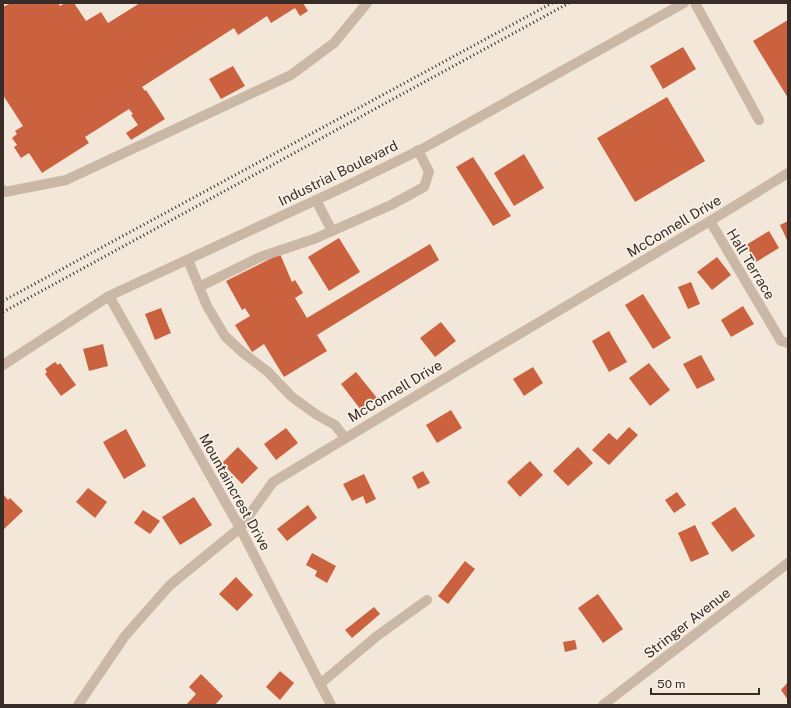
<svg xmlns="http://www.w3.org/2000/svg" width="791" height="708" viewBox="0 0 791 708" font-family="'Public Sans',sans-serif">
	<rect width="100%" height="100%" fill="#f3e7da"/>
	<g fill="#cb623f">
		<path d="M 11,3 L 58,3 L 60,6 L 65,3 L 74,3 L 86,21 L 101,12 L 108,23 L 140,3 L 303,3 L 308,11 L 300,16 L 295,8 L 271,23 L 267,16 L 238,35 L 234,28 L 142,87 L 145,91 L 146,90 L 165,119 L 131,140 L 126,133 L 138,125 L 131,115 L 133,114 L 129,109 L 85,137 L 89,143 L 42,173 L 29,153 L 21,158 L 14,147 L 17,145 L 12,138 L 17,134 L 15,131 L 23,126 L 3,95 L 3,7 Z"/>
		<path d="M 788,20 L 788,98 L 753,41 Z"/>
		<path d="M 683,47 L 696,69 L 663,89 L 650,66 Z"/>
		<path d="M 233,66 L 245,86 L 221,99 L 209,79 Z"/>
		<path d="M 667,97 L 705,161 L 635,202 L 597,138 Z"/>
		<path d="M 524,154 L 544,188 L 514,206 L 494,173 Z"/>
		<path d="M 473,157 L 511,216 L 493,226 L 456,167 Z"/>
		<path d="M 788,221 L 788,242 L 780,225 Z"/>
		<path d="M 769,231 L 779,248 L 756,262 L 746,245 Z"/>
		<path d="M 339,238 L 360,272 L 329,291 L 308,257 Z"/>
		<path d="M 430,244 L 439,260 L 317,335 L 327,351 L 284,377 L 264,344 L 252,352 L 235,325 L 250,316 L 245,308 L 242,310 L 226,281 L 280,254 L 292,282 L 295,280 L 303,293 L 295,298 L 307,318 Z"/>
		<path d="M 717,257 L 731,275 L 712,290 L 697,272 Z"/>
		<path d="M 691,282 L 700,304 L 688,309 L 678,287 Z"/>
		<path d="M 643,294 L 671,338 L 653,349 L 625,305 Z"/>
		<path d="M 743,306 L 754,324 L 731,337 L 721,320 Z"/>
		<path d="M 161,308 L 171,333 L 155,340 L 145,314 Z"/>
		<path d="M 441,322 L 456,341 L 435,357 L 420,338 Z"/>
		<path d="M 609,331 L 627,362 L 609,372 L 592,341 Z"/>
		<path d="M 103,344 L 108,366 L 89,371 L 83,349 Z"/>
		<path d="M 701,355 L 715,380 L 697,389 L 683,364 Z"/>
		<path d="M 55,362 L 58,365 L 60,363 L 76,385 L 61,396 L 45,374 L 47,372 L 45,369 Z"/>
		<path d="M 649,363 L 670,390 L 650,406 L 629,378 Z"/>
		<path d="M 533,367 L 543,383 L 524,396 L 513,379 Z"/>
		<path d="M 356,372 L 377,398 L 361,410 L 341,384 Z"/>
		<path d="M 451,410 L 462,428 L 437,443 L 426,425 Z"/>
		<path d="M 629,427 L 638,435 L 609,465 L 592,450 L 609,433 L 617,440 Z"/>
		<path d="M 286,428 L 298,443 L 276,460 L 264,444 Z"/>
		<path d="M 126,429 L 146,466 L 124,479 L 103,442 Z"/>
		<path d="M 238,447 L 258,468 L 242,484 L 222,463 Z"/>
		<path d="M 578,447 L 593,463 L 568,486 L 553,471 Z"/>
		<path d="M 530,461 L 543,475 L 520,497 L 507,482 Z"/>
		<path d="M 423,471 L 430,483 L 418,489 L 412,477 Z"/>
		<path d="M 364,474 L 376,499 L 366,504 L 363,496 L 352,501 L 343,484 Z"/>
		<path d="M 88,488 L 107,502 L 95,518 L 76,502 Z"/>
		<path d="M 677,492 L 686,505 L 674,513 L 665,500 Z"/>
		<path d="M 3,494 L 8,500 L 10,498 L 23,511 L 3,530 Z"/>
		<path d="M 194,497 L 212,525 L 180,545 L 162,517 Z"/>
		<path d="M 308,505 L 317,518 L 287,541 L 277,529 Z"/>
		<path d="M 735,507 L 755,536 L 732,552 L 711,523 Z"/>
		<path d="M 143,510 L 160,521 L 150,534 L 134,523 Z"/>
		<path d="M 695,525 L 709,554 L 691,562 L 678,533 Z"/>
		<path d="M 312,553 L 336,566 L 327,583 L 315,576 L 317,571 L 306,565 Z"/>
		<path d="M 465,561 L 475,569 L 448,604 L 438,596 Z"/>
		<path d="M 236,577 L 253,595 L 237,611 L 219,594 Z"/>
		<path d="M 598,594 L 623,629 L 603,643 L 578,608 Z"/>
		<path d="M 374,607 L 380,614 L 352,638 L 345,630 Z"/>
		<path d="M 575,640 L 577,649 L 565,652 L 563,642 Z"/>
		<path d="M 280,671 L 294,683 L 280,700 L 266,687 Z"/>
		<path d="M 201,674 L 223,696 L 215,705 L 187,704 L 196,694 L 189,687 Z"/>
		<path d="M 788,682 L 788,700 L 781,690 Z"/>
	</g>
	<g fill="none" stroke-linecap="round" stroke-linejoin="round">
		<g stroke="#cbb7a5" stroke-width="10">
			<path d="M 695,3 L 759,120"/>
			<path d="M 3,190 L 5,192 L 66,180 L 291,75 L 334,43 L 367,3"/>
			<path d="M 316,200 L 332,231"/>
			<path d="M 710,221 L 781,341 L 788,343"/>
			<path d="M 188,260 L 207,306 L 225,336 L 242,352 L 268,372 L 292,397 L 317,415 L 335,425 L 345,438"/>
			<path d="M 199,287 L 260,257 L 314,239 L 391,205 L 424,187 L 429,172 L 418,150"/>
			<path d="M 109,296 L 240,528 L 331,705"/>
			<path d="M 3,365 L 109,296 L 342,188 L 422,149 L 684,3"/>
			<path d="M 320,684 L 377,636 L 427,600"/>
			<path d="M 78,705 L 125,636 L 170,585 L 240,528 L 273,482 L 482,356 L 710,221 L 788,173"/>
			<path d="M 603,705 L 788,563"/>
		</g>
		<g stroke="#372c27" stroke-width="3" stroke-dasharray="1 3" stroke-linecap="butt">
			<path d="M 3,301 L 552,3"/>
			<path d="M 3,312 L 569,3"/>
		</g>
	</g>
	<g text-anchor="middle" stroke-width="3.5" stroke-linejoin="round" paint-order="stroke">
		<g font-size="14" fill="#372c27" stroke="#faf1e7">
			<text transform="translate(338 173) rotate(-26)" y="5">Industrial Boulevard</text>
			<text transform="translate(674 226) rotate(-31)" y="5">McConnell Drive</text>
			<text transform="translate(751 264) rotate(59)" y="5">Hall Terrace</text>
			<text transform="translate(395 391) rotate(-31)" y="5">McConnell Drive</text>
			<text transform="translate(235 492) rotate(61)" y="5">Mountaincrest Drive</text>
			<text transform="translate(687 623) rotate(-38)" y="5">Stringer Avenue</text>
		</g>
	</g>
	<rect width="791" height="708" fill="none" stroke="#372c27" stroke-width="8"/>
	<path d="M651 688v6h108v-6" fill="none" stroke="#372c27" stroke-width="2"/>
	<text x="657" y="688" font-size="12" fill="#372c27" stroke="#faf1e7" stroke-width="3" paint-order="stroke">50 m</text>
</svg>
